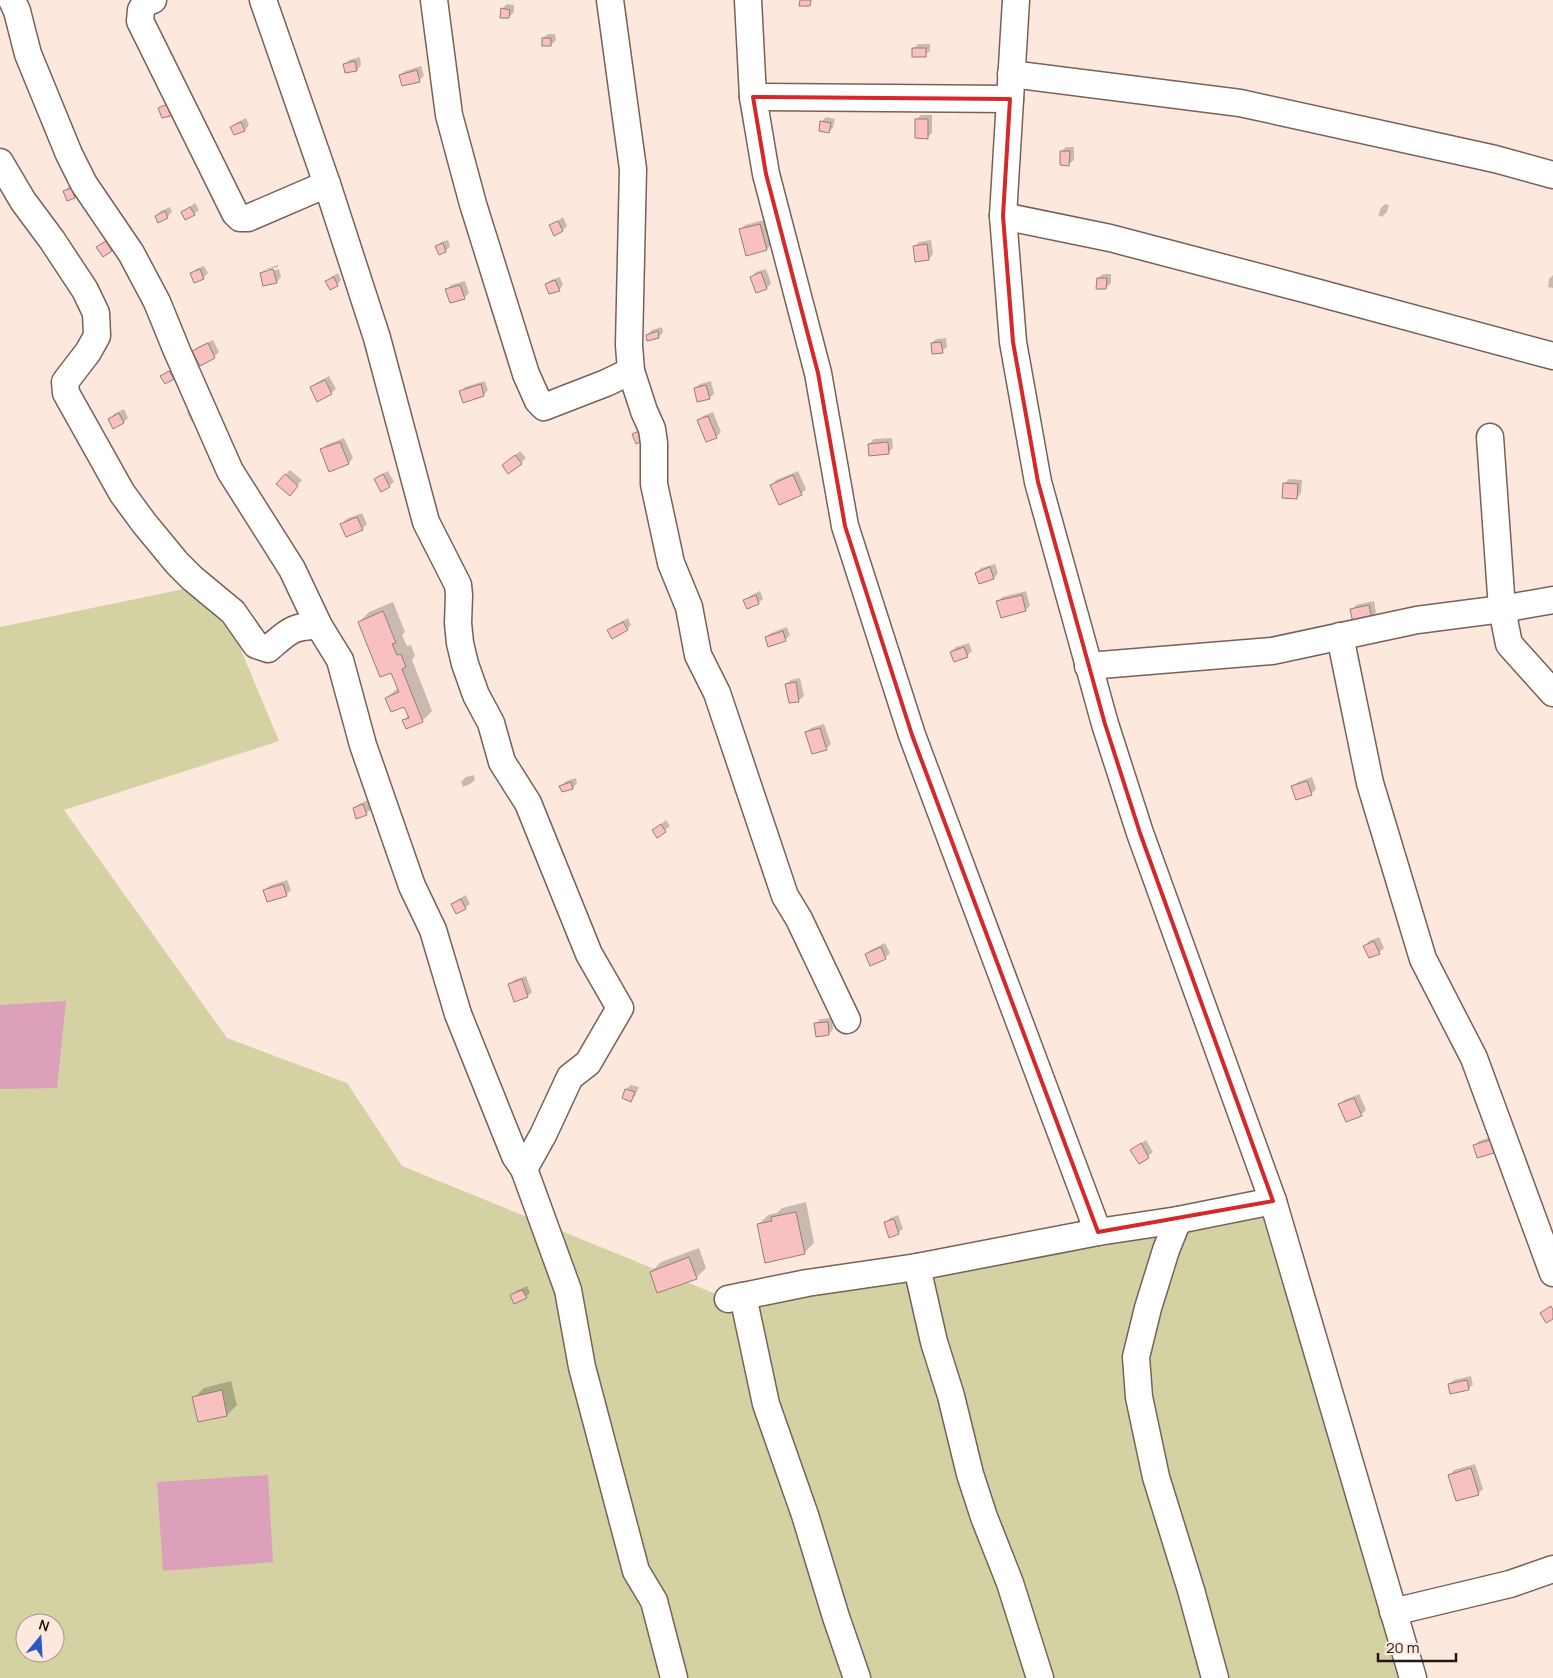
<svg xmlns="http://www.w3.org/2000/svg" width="1553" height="1678" viewBox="0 0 1553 1678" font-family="Manrope,sans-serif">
	<rect width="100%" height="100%" fill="#fde8dd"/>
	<path fill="#d4d2a3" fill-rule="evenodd" d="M 213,583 L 279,741 L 64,810 L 227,1038 L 347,1083 L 402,1166 L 728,1299 L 1273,1201 L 1413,1678 L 0,1678 L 0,627 ZM 25,1623 L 55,1623 L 55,1653 L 25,1653 Z"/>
	<g fill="#dca0bb">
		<path d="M 66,1001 L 57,1088 L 0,1089 L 0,1005 Z"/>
		<path d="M 268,1475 L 273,1562 L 163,1571 L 157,1482 Z"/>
	</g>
	<g fill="#0003">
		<path d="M 507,4 L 514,5 L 514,12 L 509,17 L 502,9 Z"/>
		<path d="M 548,34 L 555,34 L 556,40 L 551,45 L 543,38 Z"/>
		<path d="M 918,44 L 930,44 L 930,51 L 925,55 L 913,49 Z"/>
		<path d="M 360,57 L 361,65 L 357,70 L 346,72 L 345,64 L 349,60 Z"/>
		<path d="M 421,66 L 424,76 L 419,80 L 400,75 L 405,71 Z"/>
		<path d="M 921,115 L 932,115 L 932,133 L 927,137 L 916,120 Z"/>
		<path d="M 826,117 L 835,119 L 833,127 L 829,132 L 821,122 Z"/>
		<path d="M 246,118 L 249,125 L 245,130 L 234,134 L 232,127 L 236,123 Z"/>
		<path d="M 1066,147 L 1074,147 L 1074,160 L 1069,164 L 1061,152 Z"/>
		<path d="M 76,184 L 79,192 L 75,197 L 65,191 L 69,186 Z"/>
		<path d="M 195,203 L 199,210 L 194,214 L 182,212 Z"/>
		<path d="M 1385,204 L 1389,205 L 1387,212 L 1382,217 L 1378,215 L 1381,208 Z"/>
		<path d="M 170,207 L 172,212 L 167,217 L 156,216 L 161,211 Z"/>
		<path d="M 563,217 L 567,226 L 563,230 L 555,234 L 551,226 Z"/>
		<path d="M 764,220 L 771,245 L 767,249 L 740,230 L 745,225 Z"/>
		<path d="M 111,237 L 116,246 L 111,250 L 98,247 Z"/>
		<path d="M 448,240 L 450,246 L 446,251 L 437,246 L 441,242 Z"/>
		<path d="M 931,240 L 933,254 L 929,259 L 915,246 L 919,242 Z"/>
		<path d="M 278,265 L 278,267 L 265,270 L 265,273 L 279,269 L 281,277 L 277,282 L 261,273 L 266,269 Z"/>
		<path d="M 204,266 L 208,273 L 203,278 L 192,274 L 196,269 Z"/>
		<path d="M 766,269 L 771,283 L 767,288 L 757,291 L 752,277 L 756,272 Z"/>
		<path d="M 338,273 L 341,280 L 337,285 L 327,281 L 331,277 Z"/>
		<path d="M 1103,274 L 1111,274 L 1111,283 L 1106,288 L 1098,278 Z"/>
		<path d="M 1553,275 L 1553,288 L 1548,287 L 1549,279 Z"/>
		<path d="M 560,277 L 563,285 L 559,290 L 546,284 L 551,280 Z"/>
		<path d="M 465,281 L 469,293 L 464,298 L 447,290 L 451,285 Z"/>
		<path d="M 662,327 L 663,332 L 659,337 L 647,335 L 652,330 Z"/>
		<path d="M 946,338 L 947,347 L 942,351 L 932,343 L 936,339 Z"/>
		<path d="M 213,340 L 219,352 L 214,357 L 194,351 L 198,347 Z"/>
		<path d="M 174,367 L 178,373 L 173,378 L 162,376 Z"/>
		<path d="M 329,376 L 336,389 L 331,393 L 312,388 L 316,383 Z"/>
		<path d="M 485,381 L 488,390 L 484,395 L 461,392 L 465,387 Z"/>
		<path d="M 711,381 L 714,394 L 709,398 L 695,388 L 700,384 Z"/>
		<path d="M 192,407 L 200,417 L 191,421 L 187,412 Z"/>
		<path d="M 124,409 L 128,418 L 124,422 L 114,427 L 110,419 L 114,414 Z"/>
		<path d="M 713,412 L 721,432 L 716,437 L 699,421 L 703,416 Z"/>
		<path d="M 344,438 L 353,458 L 349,463 L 321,450 L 326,445 Z"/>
		<path d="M 892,438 L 893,448 L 888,453 L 869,444 L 874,439 Z"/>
		<path d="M 520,451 L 526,458 L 521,463 L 503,465 Z"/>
		<path d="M 290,470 L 302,480 L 294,489 L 285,475 Z"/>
		<path d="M 388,471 L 394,482 L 389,486 L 376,479 L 380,475 Z"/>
		<path d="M 798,471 L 806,489 L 801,494 L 772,485 L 776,480 Z"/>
		<path d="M 1289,479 L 1302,480 L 1301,493 L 1297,498 L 1285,483 Z"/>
		<path d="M 362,513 L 367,524 L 362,529 L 342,524 L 346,519 Z"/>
		<path d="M 995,564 L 998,573 L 994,578 L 976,573 L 981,568 Z"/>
		<path d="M 760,591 L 763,599 L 758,603 L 745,601 L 750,596 Z"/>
		<path d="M 1026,591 L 1030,606 L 1025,610 L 997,602 L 1002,597 Z"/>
		<path d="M 1374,601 L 1376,613 L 1371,617 L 1352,610 L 1356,605 Z"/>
		<path d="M 393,602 L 405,632 L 402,635 L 407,646 L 411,645 L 415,656 L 412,660 L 432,711 L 422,721 L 404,720 L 409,715 L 405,705 L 386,698 L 398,688 L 391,672 L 359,622 L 369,612 Z"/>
		<path d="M 628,618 L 631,625 L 627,629 L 608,631 L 613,626 Z"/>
		<path d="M 787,627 L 790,635 L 785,640 L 766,637 L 771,633 Z"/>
		<path d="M 969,643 L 972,651 L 967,656 L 951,652 L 956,647 Z"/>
		<path d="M 800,678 L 804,696 L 799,700 L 790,702 L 786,684 L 791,680 Z"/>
		<path d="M 824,724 L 831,744 L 826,749 L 806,732 L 811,728 Z"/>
		<path d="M 474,775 L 475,780 L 470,784 L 463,787 L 461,782 L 466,777 Z"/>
		<path d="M 1312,777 L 1316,789 L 1311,794 L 1293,786 L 1298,782 Z"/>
		<path d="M 576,778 L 577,783 L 573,788 L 563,791 L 561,786 L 566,781 Z"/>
		<path d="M 368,800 L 371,809 L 366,814 L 354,808 L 359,804 Z"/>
		<path d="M 666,820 L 670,826 L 658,836 L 654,830 Z"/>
		<path d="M 287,880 L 291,890 L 286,895 L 264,891 L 269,886 Z"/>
		<path d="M 466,895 L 470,904 L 465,908 L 453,904 L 457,900 Z"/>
		<path d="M 1379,937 L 1384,948 L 1379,953 L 1365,946 L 1369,941 Z"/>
		<path d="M 885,943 L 890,953 L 885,958 L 866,954 L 871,950 Z"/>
		<path d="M 526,976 L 532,992 L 528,996 L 509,985 L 514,980 Z"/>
		<path d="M 832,1018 L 833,1029 L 829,1034 L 816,1024 L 820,1019 Z"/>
		<path d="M 631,1085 L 639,1087 L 635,1096 L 631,1100 L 623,1098 L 626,1089 Z"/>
		<path d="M 1359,1094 L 1366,1110 L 1361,1115 L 1340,1105 L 1344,1100 Z"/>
		<path d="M 1495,1136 L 1498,1147 L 1493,1152 L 1475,1145 L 1479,1141 Z"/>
		<path d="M 1146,1140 L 1153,1152 L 1139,1163 L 1131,1150 Z"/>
		<path d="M 806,1202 L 814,1243 L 804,1253 L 758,1225 L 768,1215 L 777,1213 L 782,1208 Z"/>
		<path d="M 898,1215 L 903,1229 L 898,1233 L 886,1223 L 890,1218 Z"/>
		<path d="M 699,1248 L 706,1268 L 696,1278 L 651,1272 L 661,1262 Z"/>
		<path d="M 527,1286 L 530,1293 L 526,1297 L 512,1295 L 516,1291 Z"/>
		<path d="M 1471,1376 L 1473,1385 L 1468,1389 L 1449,1384 L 1454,1380 Z"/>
		<path d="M 231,1381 L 237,1405 L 227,1415 L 199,1421 L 194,1398 L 204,1388 Z"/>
		<path d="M 1475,1464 L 1483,1489 L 1478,1494 L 1450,1475 L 1454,1470 Z"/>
	</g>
	<g fill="#f8c1c0" stroke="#977c7b">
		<path d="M 800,0 L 811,0 L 810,6 L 799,6 Z"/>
		<path d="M 501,8 L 510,10 L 509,18 L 500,18 Z"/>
		<rect x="542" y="38" width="9" height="8"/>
		<rect x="912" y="48" width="14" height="9"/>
		<path d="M 355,61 L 357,71 L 345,73 L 343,64 Z"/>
		<path d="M 417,70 L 420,82 L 402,86 L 399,75 Z"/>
		<path d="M 170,103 L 174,115 L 162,118 L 158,108 Z"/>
		<path d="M 915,119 L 928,119 L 928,139 L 915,138 Z"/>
		<path d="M 820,121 L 831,123 L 829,133 L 819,131 Z"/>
		<path d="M 241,122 L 245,131 L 234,135 L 230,127 Z"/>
		<path d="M 1060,151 L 1070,151 L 1069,166 L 1060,165 Z"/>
		<path d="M 72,188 L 75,198 L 67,201 L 63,191 Z"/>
		<path d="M 190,207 L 195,215 L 185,220 L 181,212 Z"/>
		<path d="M 165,211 L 168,218 L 158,223 L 155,216 Z"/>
		<path d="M 558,221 L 563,231 L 554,236 L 549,225 Z"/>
		<path d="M 760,224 L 767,250 L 746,256 L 739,229 Z"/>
		<path d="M 106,241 L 112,251 L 103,257 L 96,247 Z"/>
		<path d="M 443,243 L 446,252 L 439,255 L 435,246 Z"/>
		<path d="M 927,244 L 929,260 L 915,262 L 913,246 Z"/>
		<path d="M 200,269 L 204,279 L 194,283 L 190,273 Z"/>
		<path d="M 273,269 L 277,283 L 263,286 L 260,273 Z"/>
		<path d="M 761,272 L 767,289 L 756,293 L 750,277 Z"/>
		<path d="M 334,277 L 338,286 L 330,290 L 325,281 Z"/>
		<path d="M 1097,278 L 1107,278 L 1106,289 L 1096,289 Z"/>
		<path d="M 555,280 L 560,291 L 549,294 L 545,284 Z"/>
		<path d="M 460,285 L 465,299 L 450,303 L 445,289 Z"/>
		<path d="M 658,331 L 659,338 L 647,341 L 646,335 Z"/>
		<path d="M 941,342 L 943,353 L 932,354 L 931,343 Z"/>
		<path d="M 208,343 L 215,358 L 200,366 L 192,351 Z"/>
		<path d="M 169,371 L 174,379 L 165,384 L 160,376 Z"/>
		<path d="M 325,380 L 332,394 L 317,402 L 310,387 Z"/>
		<path d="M 481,384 L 484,396 L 463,403 L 459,391 Z"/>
		<path d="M 706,385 L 710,399 L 697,402 L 694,388 Z"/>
		<path d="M 119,413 L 124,423 L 113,429 L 108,419 Z"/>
		<path d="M 708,416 L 717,438 L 706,442 L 697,420 Z"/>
		<path d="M 644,429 L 648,439 L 636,444 L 632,434 Z"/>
		<path d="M 340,442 L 349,464 L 329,472 L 320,449 Z"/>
		<path d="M 888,442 L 889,454 L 869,456 L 868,444 Z"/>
		<path d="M 515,455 L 522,464 L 508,474 L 502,465 Z"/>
		<path d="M 285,474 L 298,486 L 290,496 L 276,484 Z"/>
		<path d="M 383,474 L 390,487 L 381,492 L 374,479 Z"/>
		<path d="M 793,475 L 802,495 L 779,505 L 770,485 Z"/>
		<path d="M 1283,483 L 1298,484 L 1297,499 L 1282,498 Z"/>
		<path d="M 357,517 L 363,530 L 346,537 L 340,524 Z"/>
		<path d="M 990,567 L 994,579 L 979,584 L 975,573 Z"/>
		<path d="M 756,595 L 759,604 L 747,609 L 743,600 Z"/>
		<path d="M 1022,595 L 1026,611 L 1001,618 L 996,601 Z"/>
		<path d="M 1369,605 L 1372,619 L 1353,623 L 1350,609 Z"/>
		<path d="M 383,611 L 396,643 L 392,644 L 397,655 L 401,654 L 406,667 L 402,669 L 423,722 L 406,729 L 402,720 L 409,718 L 404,707 L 391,712 L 385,698 L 399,692 L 391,673 L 380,677 L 358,622 Z"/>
		<path d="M 623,622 L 628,630 L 612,639 L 607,630 Z"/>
		<path d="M 783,631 L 786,641 L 768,647 L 765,637 Z"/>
		<path d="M 964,647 L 968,657 L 954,662 L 950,652 Z"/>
		<path d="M 796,682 L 799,702 L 789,703 L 785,684 Z"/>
		<path d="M 820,728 L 827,750 L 812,754 L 805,732 Z"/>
		<path d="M 1307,781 L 1312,795 L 1296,800 L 1291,786 Z"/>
		<path d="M 571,782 L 573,789 L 562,792 L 559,786 Z"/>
		<path d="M 363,804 L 367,815 L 356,819 L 353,808 Z"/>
		<path d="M 661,824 L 666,832 L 657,838 L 652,830 Z"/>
		<path d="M 283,884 L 287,896 L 267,902 L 263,890 Z"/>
		<path d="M 461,899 L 466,909 L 456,914 L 451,904 Z"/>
		<path d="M 1374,941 L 1380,954 L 1369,958 L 1363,946 Z"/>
		<path d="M 881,947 L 886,959 L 870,966 L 865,954 Z"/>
		<path d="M 522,979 L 528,997 L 514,1002 L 508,984 Z"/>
		<path d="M 828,1022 L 829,1035 L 816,1037 L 814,1023 Z"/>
		<path d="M 625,1089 L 635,1092 L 631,1102 L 622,1098 Z"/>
		<path d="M 1354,1098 L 1362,1116 L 1346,1122 L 1338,1104 Z"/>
		<path d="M 1490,1140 L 1494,1153 L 1477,1158 L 1473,1145 Z"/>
		<path d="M 1141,1143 L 1149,1158 L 1139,1164 L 1130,1150 Z"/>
		<path d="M 796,1212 L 805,1254 L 765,1263 L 757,1224 L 772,1221 L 771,1217 Z"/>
		<path d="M 894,1219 L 899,1234 L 889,1238 L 884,1222 Z"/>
		<path d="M 689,1257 L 697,1279 L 657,1293 L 650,1272 Z"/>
		<path d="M 522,1290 L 527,1298 L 514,1304 L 510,1295 Z"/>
		<path d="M 1551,1306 L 1553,1310 L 1553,1319 L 1546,1323 L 1540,1313 Z"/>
		<path d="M 1467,1380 L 1469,1390 L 1450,1394 L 1448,1384 Z"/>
		<path d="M 222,1390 L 227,1416 L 198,1422 L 192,1397 Z"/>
		<path d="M 1471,1468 L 1479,1495 L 1456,1501 L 1448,1475 Z"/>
	</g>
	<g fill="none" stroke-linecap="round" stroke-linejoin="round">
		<g stroke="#786156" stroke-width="29">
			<g id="minor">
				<path d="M 12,0 L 17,11 L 28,54 L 69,154 L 84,184 L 131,253 L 157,302 L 177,351 L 230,471 L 292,569 L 319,626 L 340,660 L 363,745 L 412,886 L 433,930 L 458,1014 L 515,1156 L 524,1169 L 568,1290 L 582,1367 L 636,1571 L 654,1601 L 674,1678"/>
				<path d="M 153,0 L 146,2 L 141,10 L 140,21 L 235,213 L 240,218 L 248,218 L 327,184"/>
				<path d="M 263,0 L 327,184 L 377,338 L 426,522 L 458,585 L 459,595 L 458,623 L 460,643 L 465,664 L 476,695 L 491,723 L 502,762 L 528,803 L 589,954 L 620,1008 L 588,1063 L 570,1077 L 543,1135 L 524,1169"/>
				<path d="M 434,0 L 449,115 L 473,204 L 526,374 L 538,401 L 544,407 L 606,383 L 631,371 L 629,345 L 633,169 L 610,0"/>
				<path d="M 748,0 L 753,97 L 766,174 L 818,373 L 845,526 L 912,735 L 1098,1232"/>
				<path d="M 1016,0 L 1003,216 L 1013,342 L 1038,482 L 1105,724 L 1140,833 L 1273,1201 L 1413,1678"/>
				<path d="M 1011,74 L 1240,103 L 1495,159 L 1553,175"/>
				<path d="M 753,97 L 1010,99"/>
				<path d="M 0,162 L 23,201 L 52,240 L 85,290 L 96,313 L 97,336 L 88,352 L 65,382 L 66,393 L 122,493 L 144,523 L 177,563 L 192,578 L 233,612 L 256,645 L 268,649 C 287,633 292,625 319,626"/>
				<path d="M 1003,216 L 1110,238 L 1308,290 L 1553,356"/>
				<path d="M 631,371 L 644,411 L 652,429 L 654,443 L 654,484 L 671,563 L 689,607 L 698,655 L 717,693 L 785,896 L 799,919 L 847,1020"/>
				<path d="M 1490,437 L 1502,609 L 1509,644 L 1553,693"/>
				<path d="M 1340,636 L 1370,783 L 1423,959 L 1474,1058 L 1553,1273"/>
				<path d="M 1088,666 L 1272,651 L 1417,620 L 1502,609 L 1553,600"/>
				<path d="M 1178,1220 L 1166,1250 L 1148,1308 L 1136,1357 L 1139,1397 L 1156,1477 L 1191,1590 L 1215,1678"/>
				<path d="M 917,1267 L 934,1342 L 951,1396 L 970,1474 L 984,1517 L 1010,1583 L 1040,1678"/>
				<path d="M 743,1296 L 766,1404 L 805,1515 L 836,1617 L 857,1678"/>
				<path d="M 728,1299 L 807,1283 L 917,1267 L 1098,1232 L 1178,1220 L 1273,1201"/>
				<path d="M 1393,1612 L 1510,1584 L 1553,1569"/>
			</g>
		</g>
		<use href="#minor" stroke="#fff" stroke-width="26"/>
	</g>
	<path fill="none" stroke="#d62828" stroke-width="4" stroke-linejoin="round" d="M 753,97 L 1010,99 L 1003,216 L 1013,342 L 1038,482 L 1105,724 L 1140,833 L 1273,1201 L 1098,1232 L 912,735 L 845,526 L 818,373 L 766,174 Z"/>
	<g transform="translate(40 1638) rotate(18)"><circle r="24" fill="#fde8dd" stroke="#a5958d"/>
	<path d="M0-4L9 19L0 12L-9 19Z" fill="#2b58c7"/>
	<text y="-8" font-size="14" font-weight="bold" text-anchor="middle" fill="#221914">N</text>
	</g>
	<path d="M1378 1653v8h78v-8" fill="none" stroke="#221914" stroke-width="2.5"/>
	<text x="1386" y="1653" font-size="15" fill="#221914" stroke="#fde8dd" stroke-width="4" paint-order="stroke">20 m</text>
</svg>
